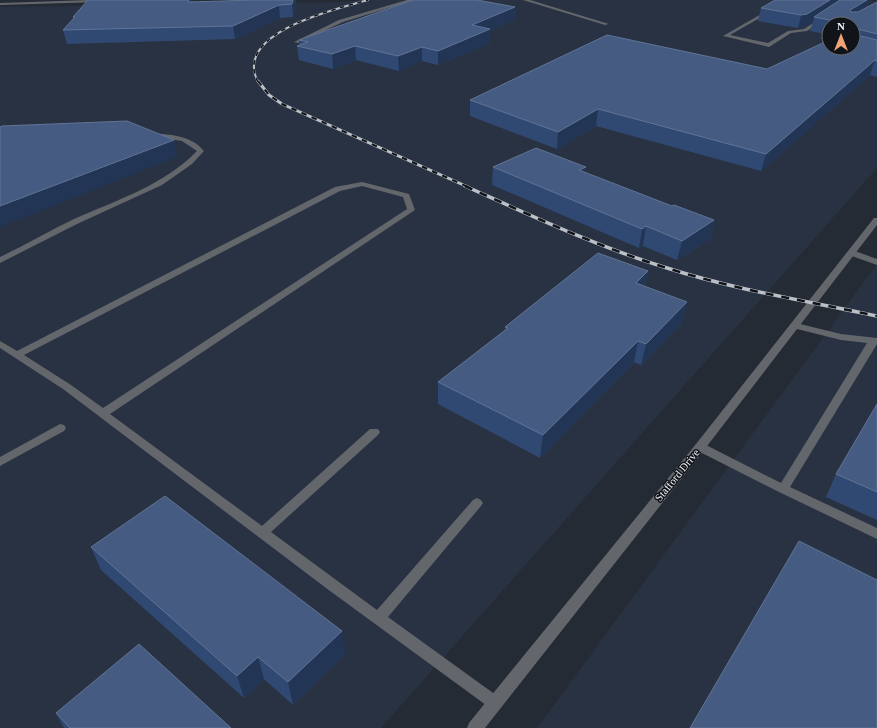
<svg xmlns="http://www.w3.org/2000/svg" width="877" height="728" viewBox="0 0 877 728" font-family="Georgia,serif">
	<rect width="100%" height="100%" fill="#252b35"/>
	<g fill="#293242" fill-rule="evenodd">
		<path d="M 363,0 L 869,0 L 877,2 L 877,168 L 381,728 L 0,728 L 0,7 L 341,2 ZM 829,24 L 853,24 L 853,48 L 829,48 Z"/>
		<path d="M 877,264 L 877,728 L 537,728 Z"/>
	</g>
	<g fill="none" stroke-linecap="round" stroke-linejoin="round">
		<g fill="#63666b" fill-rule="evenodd">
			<path d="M 407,0 L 414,0 L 343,22 L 298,43 L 294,42 L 339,20 Z"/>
			<path d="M 523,0 L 530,0 L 609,24 L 605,25 Z"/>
			<path d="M 786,0 L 791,0 L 730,35 L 768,43 L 788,31 L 804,29 L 821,18 L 825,19 L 807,31 L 791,33 L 769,47 L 723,36 Z"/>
			<path d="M 829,34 L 829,37 L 827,38 L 829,39 L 829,42 L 821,38 Z"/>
			<path d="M 152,133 C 171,135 191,135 204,151 L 192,164 L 162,185 L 77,224 L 0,263 L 0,257 C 25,245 49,231 74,219 C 117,200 164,185 197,151 L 182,141 L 150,136 L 149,135 Z"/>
			<path d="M 362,182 L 409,194 L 415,210 L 110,414 L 262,526 L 370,429 L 378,429 L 380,432 L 378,435 L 271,532 L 377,610 L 473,500 L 477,498 L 481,500 L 483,503 L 481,506 L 388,617 L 500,698 L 503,703 L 500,708 L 495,710 L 490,708 L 326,588 L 63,389 L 0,348 L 0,341 L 17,351 L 335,187 ZM 362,186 L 403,197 L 407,209 L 103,408 L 71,385 L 24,355 L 340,191 Z"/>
			<path d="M 849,251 L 855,251 L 877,259 L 877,265 L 849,255 L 848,253 Z"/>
			<path d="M 796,323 L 841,334 L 877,338 L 877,344 L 790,487 L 877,528 L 877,539 L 779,492 L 696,450 L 694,447 L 696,444 L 704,444 L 781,483 L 867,343 L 841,340 L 793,328 L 791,326 Z"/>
			<path d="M 60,424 L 64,425 L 66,428 L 64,431 L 0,466 L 0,457 Z"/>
		</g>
		<path fill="#63666b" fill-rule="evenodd" d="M 874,218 L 877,218 L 877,225 L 704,450 L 485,728 L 467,728 L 469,723 L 696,444 Z"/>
		<path fill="#63666b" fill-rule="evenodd" d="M 90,0 L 102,1 L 100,2 L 0,5 L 0,3 Z"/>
		<g stroke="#bbbfc7" stroke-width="2">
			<path id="rail-far2" d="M 258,82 C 232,32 337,9 368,0"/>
		</g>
		<g stroke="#bbbfc7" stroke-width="3">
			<path id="rail-far1" d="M 258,81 L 269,95 L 282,104 L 468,187"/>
		</g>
		<g stroke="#bbbfc7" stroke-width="3.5">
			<path id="rail" d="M 465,186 C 532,216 598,247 667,268 C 736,290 807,301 877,316"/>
		</g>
		<use href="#rail-far2" stroke="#101318" stroke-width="1.5" stroke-dasharray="4.5" stroke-linecap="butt"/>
		<use href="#rail-far1" stroke="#101318" stroke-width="2" stroke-dasharray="5.5" stroke-linecap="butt"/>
		<use href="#rail" stroke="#101318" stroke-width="2.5" stroke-dasharray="8" stroke-linecap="butt"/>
	</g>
	<g fill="#304973">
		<path d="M 194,0 L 193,2 L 296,0 L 293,17 L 280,18 L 235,39 L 67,44 L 63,30 L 73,19 L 73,17 Z"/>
		<path d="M 840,0 L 869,0 L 866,7 L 877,2 L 877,77 L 870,75 L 761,171 L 596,126 L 557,149 L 470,116 L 470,100 L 767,69 L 853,48 L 853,24 L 829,24 L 829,33 L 826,34 L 810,31 L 813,22 L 803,28 L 798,28 L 758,21 L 761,8 L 838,1 Z"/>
		<path d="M 515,7 L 514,20 L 490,31 L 490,43 L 438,65 L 422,61 L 399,71 L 356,60 L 333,69 L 299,60 L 297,46 L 299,45 L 299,40 Z"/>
		<path d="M 493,167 L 586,167 L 585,173 L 672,206 L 714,220 L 710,239 L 677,260 L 643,246 L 639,248 L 492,185 Z"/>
		<path d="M 648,271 L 645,286 L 682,323 L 641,365 L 634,362 L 540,458 L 438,404 L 438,382 L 505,330 L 505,327 Z"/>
		<path d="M 877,404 L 877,520 L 826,497 L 836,474 Z"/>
		<path d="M 91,547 L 345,654 L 293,705 L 264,679 L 244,698 L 101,570 Z"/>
		<path d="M 56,713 L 231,728 L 64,728 Z"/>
	</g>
	<g fill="#233554">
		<path d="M 189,0 L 194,0 L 190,15 L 188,2 Z"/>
		<path d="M 293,0 L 296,0 L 293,17 L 292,4 Z"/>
		<path d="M 830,0 L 838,0 L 836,6 L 814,17 L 813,22 L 803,28 L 798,28 L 801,15 Z"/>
		<path d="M 867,0 L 869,0 L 865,12 L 846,23 L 850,10 Z"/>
		<path d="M 279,5 L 280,18 L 235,39 L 233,26 Z"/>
		<path d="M 515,7 L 514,20 L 490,31 L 490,43 L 438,65 L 438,51 L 472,25 Z"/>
		<path d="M 833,19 L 832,24 L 829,24 L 830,20 Z"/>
		<path d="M 829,24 L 829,33 L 826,34 Z"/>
		<path d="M 355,46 L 356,60 L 333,69 L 332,54 Z"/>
		<path d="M 422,47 L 422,61 L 399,71 L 398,56 Z"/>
		<path d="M 875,60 L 870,75 L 761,171 L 766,154 Z"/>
		<path d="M 598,109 L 596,126 L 557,149 L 558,132 Z"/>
		<path d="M 174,140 L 177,157 L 0,227 L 0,206 Z"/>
		<path d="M 586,167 L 584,185 L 579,170 Z"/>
		<path d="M 714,220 L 710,239 L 677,260 L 682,241 Z"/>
		<path d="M 646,226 L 643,246 L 639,248 L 642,229 Z"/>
		<path d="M 648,271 L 644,291 L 636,283 Z"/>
		<path d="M 687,302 L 682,323 L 641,365 L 646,344 Z"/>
		<path d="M 638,341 L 634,362 L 540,458 L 543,435 Z"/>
		<path d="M 342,631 L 345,654 L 293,705 L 288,682 Z"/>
		<path d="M 258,657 L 264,679 L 244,698 L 237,676 Z"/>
	</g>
	<g fill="#455b82" stroke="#607495">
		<path d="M 88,0 L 189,0 L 188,2 L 255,0 L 293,0 L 292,4 L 279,5 L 233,26 L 63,30 L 75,17 L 73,17 Z"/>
		<path d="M 413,0 L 477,0 L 515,7 L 472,25 L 490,29 L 438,51 L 422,47 L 398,56 L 355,46 L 332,54 L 297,46 L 308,42 L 299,40 Z"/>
		<path d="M 775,0 L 830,0 L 807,14 L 801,15 L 761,8 Z"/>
		<path d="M 840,0 L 867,0 L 850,10 L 851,12 L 858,12 L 877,2 L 877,34 L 858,29 L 856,30 L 857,35 L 877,40 L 877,61 L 875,60 L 766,154 L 598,109 L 558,132 L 470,100 L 607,35 L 767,69 L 829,40 L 829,48 L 853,48 L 853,24 L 834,21 L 833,19 L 830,20 L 814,17 Z"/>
		<path d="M 127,121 L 174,140 L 0,206 L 0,127 L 2,126 Z"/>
		<path d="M 536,148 L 586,167 L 579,170 L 672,206 L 674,205 L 714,220 L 682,241 L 646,226 L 642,229 L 493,167 Z"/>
		<path d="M 598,253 L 648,271 L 636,283 L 687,302 L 646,344 L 638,341 L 543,435 L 438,382 L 508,328 L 505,327 Z"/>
		<path d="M 877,404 L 877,492 L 836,474 Z"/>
		<path d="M 165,496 L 342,631 L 288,682 L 258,657 L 237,676 L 91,547 Z"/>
		<path d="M 799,541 L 877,580 L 877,728 L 690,728 Z"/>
		<path d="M 139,644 L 231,728 L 70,728 L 56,713 Z"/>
	</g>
	<g text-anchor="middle" stroke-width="3" stroke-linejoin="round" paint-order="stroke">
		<g font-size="11" fill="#f1f5fc" stroke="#101318">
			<text transform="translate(677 475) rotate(-51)" y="4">Stafford Drive</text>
		</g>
	</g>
	<g transform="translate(841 36)"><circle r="19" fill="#101318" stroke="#6a6d73"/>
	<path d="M0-3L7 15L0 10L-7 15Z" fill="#efa377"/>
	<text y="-6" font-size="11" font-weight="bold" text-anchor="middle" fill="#f1f5fc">N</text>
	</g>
</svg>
